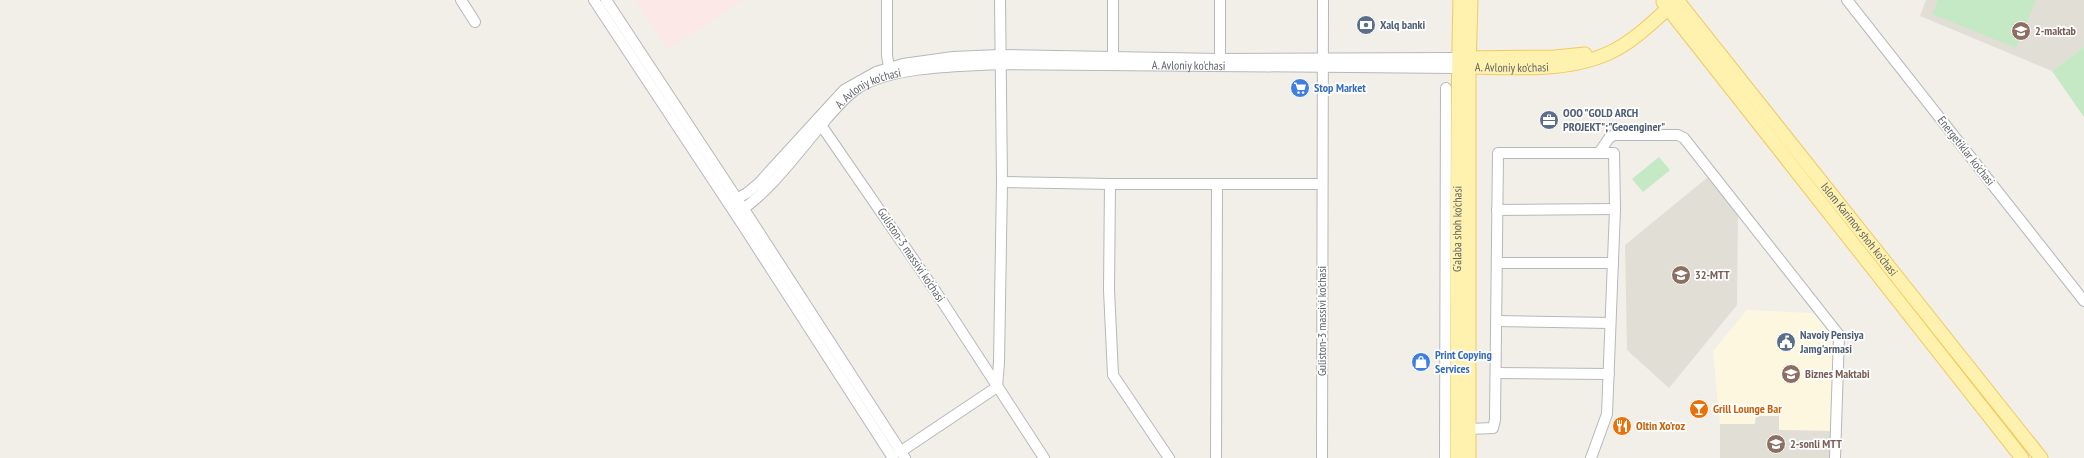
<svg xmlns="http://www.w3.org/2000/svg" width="2084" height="458" viewBox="0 0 2084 458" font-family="'PT Sans Narrow',sans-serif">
	<rect width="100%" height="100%" fill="#f1efe8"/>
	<path fill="#fef7e0" d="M 1747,310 L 1811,313 L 1820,317 L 1834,340 L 1832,431 L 1779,430 L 1759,414 L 1756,424 L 1720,424 L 1713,351 Z"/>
	<g fill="#e1ded6">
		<path d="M 1926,0 L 2084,0 L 2084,47 L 2052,71 L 1920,16 Z"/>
		<path d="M 1708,177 L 1738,213 L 1737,305 L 1669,388 L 1627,350 L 1625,245 Z"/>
		<path d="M 1756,414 L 1759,414 L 1759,416 L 1779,416 L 1779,430 L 1832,431 L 1832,458 L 1720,458 L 1720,424 L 1755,424 Z"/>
	</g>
	<path fill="#fce8e6" d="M 636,0 L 743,0 L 668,49 Z"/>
	<g fill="#c5e8c5">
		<path d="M 1938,0 L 2036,0 L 2016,48 L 1932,14 Z"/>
		<path d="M 2084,47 L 2084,117 L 2052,71 Z"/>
		<path d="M 1659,157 L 1670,170 L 1643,192 L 1632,179 Z"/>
	</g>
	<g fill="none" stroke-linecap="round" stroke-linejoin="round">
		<g stroke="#b5b8bc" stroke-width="12">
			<g id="minor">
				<path d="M 461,0 L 475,22"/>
				<path d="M 594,0 L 742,224 L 893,458"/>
				<path d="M 606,0 L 751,220 L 905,458"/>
				<path d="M 887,0 L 887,55 L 889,68"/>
				<path d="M 1113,0 L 1113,57"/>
				<path d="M 1847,0 L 2084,301"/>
				<path d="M 1220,59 L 1220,0"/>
				<path d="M 821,125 L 936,292 L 1044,458"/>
				<path d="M 1599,153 L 1609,138 L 1614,135 L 1678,135 L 1684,138 L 1839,335 L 1835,458"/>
				<path d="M 1002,182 L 1110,184 L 1322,184"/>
				<path d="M 1110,184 L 1109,290 L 1113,375 L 1169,458"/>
				<path d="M 729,203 L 747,193 L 759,183 L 844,90 L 876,72 L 903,64 L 953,57 L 1000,55 L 1220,59 L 1458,58"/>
				<path d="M 1497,210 L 1615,209"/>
				<path id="s1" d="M 736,214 C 768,193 793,159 818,129 C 830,115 842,99 858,88 C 892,66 960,66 1000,64 L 1457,68"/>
				<path d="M 1497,263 L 1613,263"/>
				<path d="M 1496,321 L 1610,323"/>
				<path d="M 1496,373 L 1609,374"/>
				<path d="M 1469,429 L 1493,428 L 1495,420 L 1498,153 L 1614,153 L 1615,209 L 1607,414 L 1591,458"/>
				<path d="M 900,452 L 997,387 L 999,362 L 1002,182 L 1000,0"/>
				<path d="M 1216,458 L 1217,184"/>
				<path d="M 1322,458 L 1323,0"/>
				<path d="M 1445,458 L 1446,88"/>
			</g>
		</g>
		<g stroke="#f2c960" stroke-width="15">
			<g id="major">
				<path id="s2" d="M 1677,0 L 2041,458"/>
				<path d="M 1663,2 L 2022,458"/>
				<path d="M 1461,58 L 1555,57 L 1585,54"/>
				<path id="s3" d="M 1461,67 C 1511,67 1570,74 1615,50 C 1636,39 1656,19 1674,3"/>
				<path id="s4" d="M 1457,458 C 1458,305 1456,153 1460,0"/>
				<path d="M 1469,458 L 1469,67 L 1471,0"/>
			</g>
		</g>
		<use href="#minor" stroke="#fff" stroke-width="10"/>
		<use href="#major" stroke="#fff2af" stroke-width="13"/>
	</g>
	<defs>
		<g id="bank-disc" transform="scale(1)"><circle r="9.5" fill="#5c6f8a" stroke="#fff"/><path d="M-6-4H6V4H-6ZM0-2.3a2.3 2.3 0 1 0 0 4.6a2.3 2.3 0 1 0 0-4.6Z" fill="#fff"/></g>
		<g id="school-disc" transform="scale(1)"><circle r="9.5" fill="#8d6e63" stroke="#fff"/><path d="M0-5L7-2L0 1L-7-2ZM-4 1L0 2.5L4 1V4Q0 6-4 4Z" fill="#fff"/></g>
		<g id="supermarket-disc" transform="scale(1)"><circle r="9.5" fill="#3f7fe0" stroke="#fff"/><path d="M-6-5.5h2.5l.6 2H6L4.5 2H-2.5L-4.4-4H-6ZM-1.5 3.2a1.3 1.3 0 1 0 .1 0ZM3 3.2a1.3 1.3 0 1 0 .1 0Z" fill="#fff"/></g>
		<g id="office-disc" transform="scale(1)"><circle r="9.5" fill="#5c6f8a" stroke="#fff"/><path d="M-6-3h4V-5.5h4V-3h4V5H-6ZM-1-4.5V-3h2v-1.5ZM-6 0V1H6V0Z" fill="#fff"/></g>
		<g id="civic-disc" transform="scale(1)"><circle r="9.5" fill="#5c6f8a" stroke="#fff"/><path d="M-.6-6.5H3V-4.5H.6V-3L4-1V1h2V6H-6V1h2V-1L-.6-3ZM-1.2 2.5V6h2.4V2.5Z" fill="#fff"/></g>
		<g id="shop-disc" transform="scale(1)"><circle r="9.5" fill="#3f7fe0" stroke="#fff"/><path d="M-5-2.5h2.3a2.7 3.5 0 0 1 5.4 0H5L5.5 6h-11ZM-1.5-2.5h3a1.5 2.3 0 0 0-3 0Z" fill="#fff"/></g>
		<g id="bar-disc" transform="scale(1)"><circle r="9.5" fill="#e8710a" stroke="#fff"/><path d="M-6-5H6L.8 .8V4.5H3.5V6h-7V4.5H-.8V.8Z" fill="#fff"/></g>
		<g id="restaurant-disc" transform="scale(1)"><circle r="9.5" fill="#e8710a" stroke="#fff"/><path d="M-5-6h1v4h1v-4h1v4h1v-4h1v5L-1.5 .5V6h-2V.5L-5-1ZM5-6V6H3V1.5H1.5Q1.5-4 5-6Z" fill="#fff"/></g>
	</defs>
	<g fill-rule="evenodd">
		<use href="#bank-disc" x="1366" y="25"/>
		<use href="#school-disc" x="2021" y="31"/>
		<use href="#supermarket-disc" x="1300" y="88"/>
		<use href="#office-disc" x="1549" y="120"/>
		<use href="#school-disc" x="1681" y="275"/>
		<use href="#civic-disc" x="1786" y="342"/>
		<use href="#shop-disc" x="1421" y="362"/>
		<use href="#school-disc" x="1791" y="374"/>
		<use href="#bar-disc" x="1699" y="409"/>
		<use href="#restaurant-disc" x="1622" y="426"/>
		<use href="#school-disc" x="1776" y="444"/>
	</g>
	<g text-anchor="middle" stroke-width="3.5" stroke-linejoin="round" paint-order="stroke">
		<g font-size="12" font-weight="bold" fill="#4e5e75" stroke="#fff" text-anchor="start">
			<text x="1380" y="29">Xalq banki</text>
			<text x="1563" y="117">ООО "GOLD ARCH<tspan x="1563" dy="14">PROJEKT";"Geoenginer"</tspan></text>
			<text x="1800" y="339">Navoiy Pensiya<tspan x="1800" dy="14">Jamg'armasi</tspan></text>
		</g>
		<g font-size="12" font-weight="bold" fill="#785e54" stroke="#fff" text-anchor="start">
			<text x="2035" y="35">2-maktab</text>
			<text x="1695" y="279">32-MTT</text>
			<text x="1805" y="378">Biznes Maktabi</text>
			<text x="1790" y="448">2-sonli MTT</text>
		</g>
		<g font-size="12" fill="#5f6368" stroke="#fff">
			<text dy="4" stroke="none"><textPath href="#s1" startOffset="510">A. Avloniy ko'chasi</textPath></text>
			<text dy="4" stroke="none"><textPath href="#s3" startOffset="51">A. Avloniy ko'chasi</textPath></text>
			<text dy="4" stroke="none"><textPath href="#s1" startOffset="185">A. Avloniy ko'chasi</textPath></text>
			<text transform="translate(1966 151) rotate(52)" y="4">Energetiklar ko'chasi</text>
			<text dy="4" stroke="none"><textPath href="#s4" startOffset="229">G'alaba shoh ko'chasi</textPath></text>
			<text dy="4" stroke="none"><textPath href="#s2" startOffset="293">Islom Karimov shoh ko'chasi</textPath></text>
			<text transform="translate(911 255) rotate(56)" y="4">Guliston-3 massivi ko'chasi</text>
			<text transform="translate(1322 321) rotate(-90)" y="4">Guliston-3 massivi ko'chasi</text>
		</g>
		<g font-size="12" font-weight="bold" fill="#366cbe" stroke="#fff" text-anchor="start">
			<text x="1314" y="92">Stop Market</text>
			<text x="1435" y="359">Print Copying<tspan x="1435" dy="14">Services</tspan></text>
		</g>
		<g font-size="12" font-weight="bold" fill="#c56008" stroke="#fff" text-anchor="start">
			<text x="1713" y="413">Grill Lounge Bar</text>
			<text x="1636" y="430">Oltin Xo'roz</text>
		</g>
	</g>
</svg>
